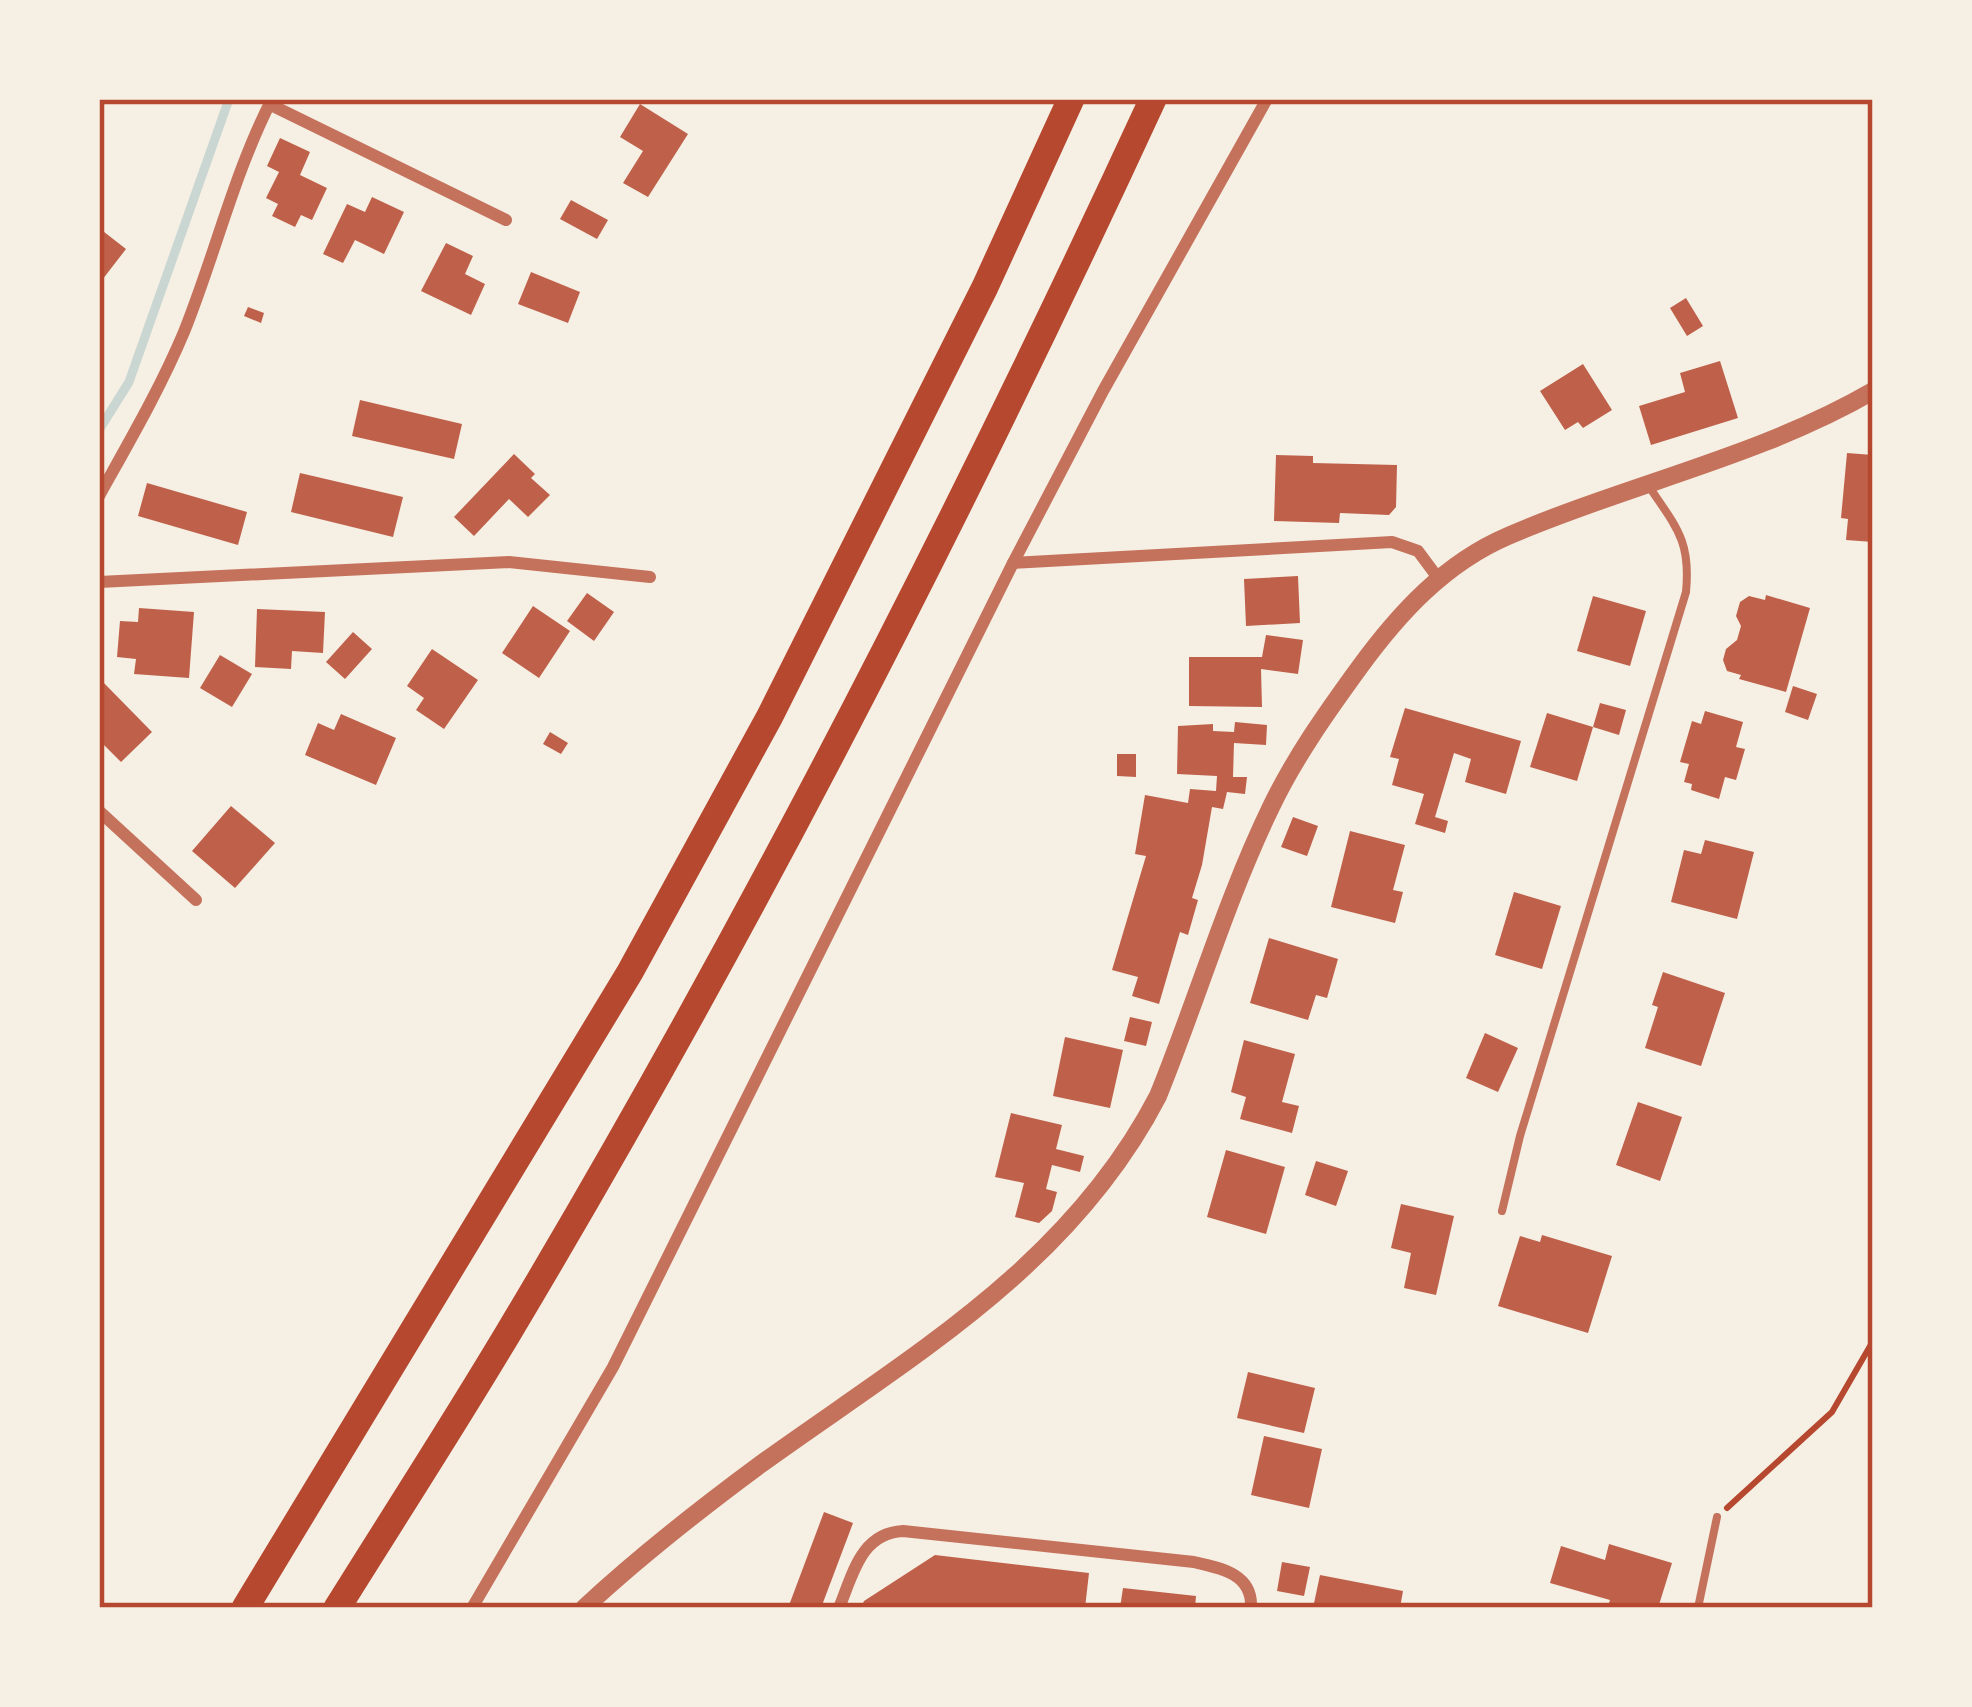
<svg xmlns="http://www.w3.org/2000/svg" width="1972" height="1707" viewBox="0 0 1972 1707" font-family="'Asap Condensed',sans-serif">
	<rect width="100%" height="100%" fill="#f6efe4"/>
	<g fill="none" stroke-linecap="round" stroke-linejoin="round">
		<path stroke="#c9d6d2" stroke-width="9" d="M 99,430 L 129,382 L 229,99"/>
	</g>
	<g fill="#bf614a">
		<path d="M 640,104 L 688,134 L 648,197 L 623,183 L 643,151 L 620,137 Z"/>
		<path d="M 280,138 L 310,152 L 300,175 L 327,188 L 312,220 L 301,215 L 295,227 L 272,216 L 278,204 L 266,198 L 279,172 L 267,166 Z"/>
		<path d="M 372,197 L 404,212 L 384,254 L 355,240 L 343,263 L 323,254 L 347,204 L 365,212 Z"/>
		<path d="M 571,200 L 608,220 L 597,239 L 560,219 Z"/>
		<path d="M 99,228 L 126,249 L 99,284 Z"/>
		<path d="M 446,243 L 473,256 L 465,274 L 485,284 L 471,315 L 421,291 Z"/>
		<path d="M 531,272 L 580,292 L 568,323 L 518,304 Z"/>
		<path d="M 1686,298 L 1703,326 L 1687,336 L 1670,308 Z"/>
		<path d="M 248,307 L 264,313 L 261,323 L 244,316 Z"/>
		<path d="M 1720,361 L 1738,418 L 1651,445 L 1639,406 L 1685,392 L 1680,373 Z"/>
		<path d="M 1583,364 L 1612,410 L 1583,428 L 1578,422 L 1565,430 L 1540,391 Z"/>
		<path d="M 360,400 L 462,424 L 454,459 L 352,436 Z"/>
		<path d="M 1847,453 L 1873,455 L 1873,542 L 1846,540 L 1848,519 L 1841,518 Z"/>
		<path d="M 514,454 L 535,474 L 531,478 L 550,495 L 528,517 L 509,499 L 474,536 L 454,517 Z"/>
		<path d="M 1276,455 L 1313,456 L 1313,463 L 1397,465 L 1396,507 L 1389,515 L 1340,513 L 1339,523 L 1274,521 Z"/>
		<path d="M 300,473 L 403,497 L 393,537 L 291,512 Z"/>
		<path d="M 147,483 L 247,512 L 238,545 L 138,516 Z"/>
		<path d="M 1298,576 L 1300,623 L 1246,626 L 1244,579 Z"/>
		<path d="M 587,593 L 614,612 L 594,641 L 567,621 Z"/>
		<path d="M 1766,595 L 1810,608 L 1786,692 L 1739,679 L 1741,675 L 1727,671 L 1723,660 L 1726,649 L 1737,640 L 1741,626 L 1736,616 L 1740,602 L 1749,596 L 1765,600 Z"/>
		<path d="M 1593,596 L 1646,611 L 1630,666 L 1577,651 Z"/>
		<path d="M 533,606 L 570,631 L 539,678 L 502,653 Z"/>
		<path d="M 139,608 L 194,612 L 189,678 L 134,674 L 136,659 L 117,657 L 120,621 L 138,622 Z"/>
		<path d="M 257,609 L 325,612 L 323,653 L 292,651 L 291,669 L 255,667 Z"/>
		<path d="M 353,632 L 372,649 L 345,679 L 326,662 Z"/>
		<path d="M 1266,635 L 1303,640 L 1298,674 L 1261,669 L 1262,707 L 1189,706 L 1189,657 L 1262,657 Z"/>
		<path d="M 432,649 L 478,680 L 444,729 L 416,710 L 424,698 L 407,686 Z"/>
		<path d="M 220,655 L 252,674 L 232,707 L 200,688 Z"/>
		<path d="M 101,680 L 152,732 L 121,762 L 99,740 L 99,682 Z"/>
		<path d="M 1793,686 L 1817,694 L 1808,720 L 1785,712 Z"/>
		<path d="M 1600,703 L 1626,710 L 1619,735 L 1593,727 Z"/>
		<path d="M 1405,708 L 1521,741 L 1506,794 L 1465,782 L 1471,759 L 1454,753 L 1435,817 L 1448,821 L 1445,833 L 1415,824 L 1424,794 L 1392,785 L 1399,759 L 1390,757 Z"/>
		<path d="M 1705,711 L 1743,722 L 1736,747 L 1745,749 L 1736,780 L 1725,777 L 1719,799 L 1691,790 L 1692,784 L 1684,782 L 1689,764 L 1680,762 L 1692,721 L 1701,724 Z"/>
		<path d="M 1547,713 L 1593,727 L 1577,781 L 1530,767 Z"/>
		<path d="M 341,714 L 396,738 L 376,785 L 305,755 L 318,723 L 334,730 Z"/>
		<path d="M 1235,722 L 1267,725 L 1266,745 L 1234,743 L 1233,777 L 1247,777 L 1245,794 L 1227,792 L 1223,809 L 1212,807 L 1202,865 L 1192,898 L 1198,900 L 1188,935 L 1180,932 L 1159,1004 L 1132,996 L 1138,977 L 1112,970 L 1146,856 L 1135,854 L 1145,795 L 1188,803 L 1190,789 L 1216,791 L 1217,776 L 1177,774 L 1178,726 L 1213,724 L 1213,731 L 1234,732 Z"/>
		<path d="M 550,732 L 568,743 L 561,754 L 543,744 Z"/>
		<path d="M 1117,754 L 1136,754 L 1136,777 L 1117,776 Z"/>
		<path d="M 231,806 L 275,843 L 235,888 L 192,851 Z"/>
		<path d="M 1293,817 L 1318,826 L 1307,856 L 1281,847 Z"/>
		<path d="M 1350,831 L 1405,845 L 1393,890 L 1403,892 L 1395,923 L 1331,907 Z"/>
		<path d="M 1705,840 L 1754,852 L 1737,919 L 1671,902 L 1684,850 L 1701,854 Z"/>
		<path d="M 1514,892 L 1561,906 L 1542,969 L 1495,955 Z"/>
		<path d="M 1269,938 L 1338,959 L 1327,998 L 1316,995 L 1308,1020 L 1250,1003 Z"/>
		<path d="M 1663,972 L 1725,993 L 1701,1066 L 1645,1048 L 1658,1007 L 1652,1005 Z"/>
		<path d="M 1130,1017 L 1152,1022 L 1146,1046 L 1124,1041 Z"/>
		<path d="M 1485,1033 L 1518,1048 L 1498,1092 L 1466,1078 Z"/>
		<path d="M 1065,1037 L 1123,1050 L 1110,1108 L 1053,1096 Z"/>
		<path d="M 1244,1040 L 1295,1054 L 1282,1102 L 1299,1106 L 1292,1133 L 1240,1119 L 1246,1097 L 1231,1092 Z"/>
		<path d="M 1638,1102 L 1682,1117 L 1660,1181 L 1616,1165 Z"/>
		<path d="M 1011,1113 L 1062,1125 L 1056,1149 L 1084,1156 L 1080,1172 L 1052,1165 L 1046,1189 L 1057,1192 L 1052,1211 L 1039,1223 L 1015,1217 L 1024,1183 L 995,1177 Z"/>
		<path d="M 1226,1150 L 1285,1167 L 1266,1234 L 1207,1217 Z"/>
		<path d="M 1316,1161 L 1348,1171 L 1336,1206 L 1305,1195 Z"/>
		<path d="M 1401,1204 L 1454,1216 L 1436,1295 L 1404,1288 L 1411,1253 L 1391,1248 Z"/>
		<path d="M 1542,1235 L 1612,1256 L 1588,1333 L 1498,1306 L 1520,1236 L 1540,1242 Z"/>
		<path d="M 1248,1372 L 1315,1388 L 1304,1433 L 1237,1418 Z"/>
		<path d="M 1264,1436 L 1322,1449 L 1309,1508 L 1251,1495 Z"/>
		<path d="M 824,1512 L 853,1523 L 821,1608 L 788,1608 Z"/>
		<path d="M 1609,1544 L 1672,1563 L 1658,1608 L 1617,1608 L 1608,1606 L 1610,1600 L 1550,1583 L 1561,1546 L 1605,1560 Z"/>
		<path d="M 935,1555 L 1089,1573 L 1085,1608 L 861,1608 L 864,1601 Z"/>
		<path d="M 1282,1562 L 1310,1567 L 1304,1596 L 1277,1591 Z"/>
		<path d="M 1320,1575 L 1403,1591 L 1400,1608 L 1313,1608 Z"/>
		<path d="M 1123,1588 L 1196,1596 L 1195,1608 L 1120,1608 Z"/>
	</g>
	<g fill="none" stroke-linecap="round" stroke-linejoin="round">
		<path stroke="#b5482f" stroke-width="6" d="M 1727,1508 L 1832,1412 L 1873,1341"/>
		<g stroke="#c5725c" stroke-width="8">
			<path d="M 1502,1211 L 1520,1136 L 1686,592 C 1691,540 1676,527 1648,485"/>
			<path d="M 1698,1608 L 1717,1517"/>
		</g>
		<g stroke="#c5725c" stroke-width="12">
			<path d="M 269,104 L 506,220"/>
			<path d="M 99,496 C 129,442 160,389 184,332 C 215,255 234,173 272,99"/>
			<path d="M 1013,563 L 1392,542 L 1418,551 L 1438,578"/>
			<path d="M 99,582 L 509,562 L 650,577"/>
			<path d="M 99,811 L 196,900"/>
			<path d="M 472,1608 L 613,1367 L 1013,563 L 1103,391 L 1267,99"/>
			<path d="M 839,1608 C 853,1574 861,1533 903,1531 L 1194,1562 C 1221,1568 1253,1574 1251,1608"/>
		</g>
		<path stroke="#c5725c" stroke-width="18" d="M 584,1608 C 640,1556 700,1509 761,1464 C 911,1356 1070,1266 1158,1096 C 1197,1000 1226,900 1271,807 C 1295,757 1327,712 1359,668 C 1399,613 1445,563 1508,536 C 1628,484 1759,457 1873,391"/>
		<g stroke="#b5482f" stroke-width="27">
			<path d="M 245,1608 L 630,972 L 770,716 L 985,287 L 1071,99"/>
			<path d="M 337,1608 C 395,1515 454,1424 510,1330 C 747,933 959,519 1153,99"/>
		</g>
	</g>
	<rect width="1972" height="1707" fill="none" stroke="#f6efe4" stroke-width="204"/>
	<rect x="102" y="102" width="1768" height="1503" fill="none" stroke="#b5482f" stroke-width="4.5"/>
</svg>
